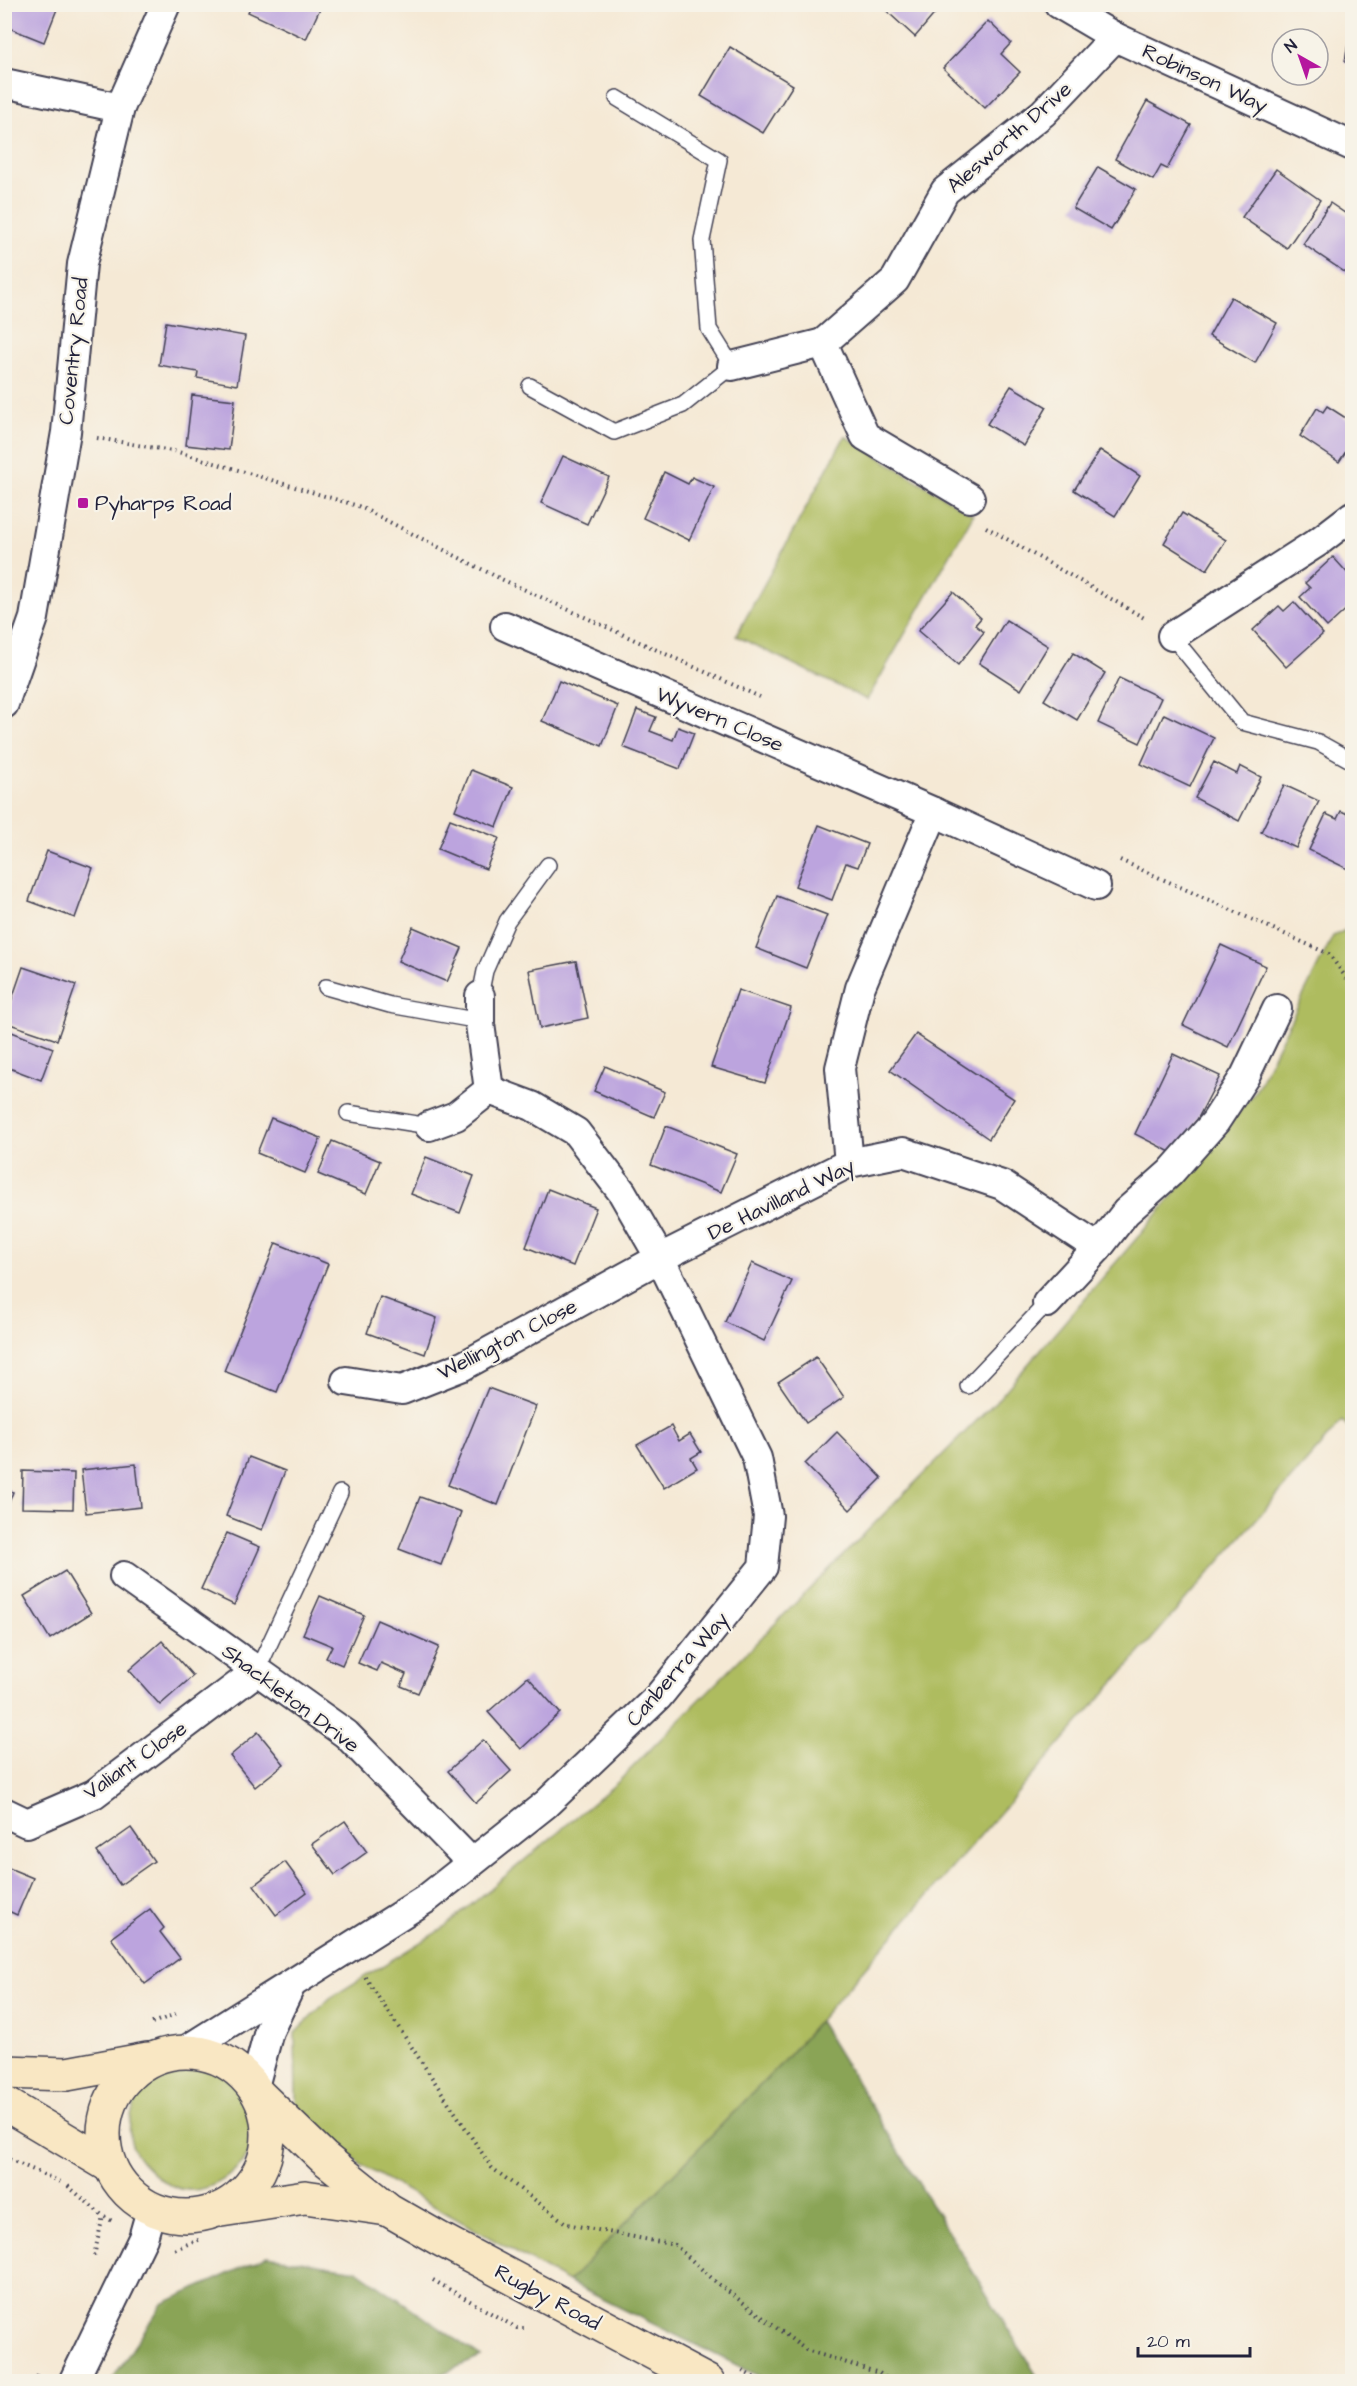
<svg xmlns="http://www.w3.org/2000/svg" width="1357" height="2386" viewBox="0 0 1357 2386" font-family="'Architects Daughter',sans-serif">
	<rect width="100%" height="100%" fill="#f7f3e8"/>
	<filter id="ink" filterUnits="userSpaceOnUse"><feTurbulence type="fractalNoise" baseFrequency=".0167" numOctaves="2"/><feDisplacementMap in="SourceGraphic" scale="12" xChannelSelector="R" yChannelSelector="G"/><feConvolveMatrix kernelMatrix="1 2 1 2 8 2 1 2 1" color-interpolation-filters="sRGB"/></filter>
	<filter id="wash" filterUnits="userSpaceOnUse"><feTurbulence type="fractalNoise" baseFrequency=".008" numOctaves="4" result="noise"/><feDisplacementMap in="SourceGraphic" scale="24" xChannelSelector="R" yChannelSelector="G"/><feGaussianBlur stdDeviation="1.35" result="paint"/><feColorMatrix in="noise" values="0 0 0 0 0 0 0 0 0 0 0 0 0 0 0 0 0 1.4 0 .05"/><feComposite in="paint" operator="in"/></filter>
	<g filter="url(#wash)">
		<rect width="100%" height="100%" fill="#f5e9d5"/>
		<g fill="#aebc5f" stroke="#686f4d" stroke-width="1.5">
			<path d="M 845,436 L 973,515 L 867,700 L 736,636 Z"/>
			<path d="M 1352,927 L 1352,1430 L 1342,1421 L 780,2065 L 568,2282 L 361,2165 L 296,2105 L 295,2033 L 330,1998 L 442,1929 L 618,1782 L 999,1398 L 1161,1210 L 1255,1092 L 1333,936 Z"/>
			<path d="M 187,2061 C 220,2065 250,2082 253,2118 C 254,2124 256,2131 255,2137 C 246,2170 205,2203 170,2185 C 159,2180 151,2171 142,2162 C 118,2135 132,2094 157,2073 C 164,2067 178,2064 187,2061 Z"/>
		</g>
		<g fill="#8aa456" stroke="#566348" stroke-width="1.5">
			<path d="M 819,2021 L 1040,2381 L 769,2381 L 568,2282 L 780,2065 Z"/>
			<path d="M 267,2256 L 357,2270 L 481,2357 L 425,2381 L 111,2381 L 162,2304 Z"/>
		</g>
		<g id="blocks">
			<g fill="#bca4de">
				<path d="M 4,4 L 59,4 L 44,42 L 4,26 Z"/>
				<path d="M 252,4 L 322,4 L 306,39 L 248,12 Z"/>
				<path d="M 879,4 L 943,4 L 915,37 Z"/>
				<path d="M 988,21 L 1011,43 L 1001,54 L 1020,72 L 985,108 L 943,68 Z"/>
				<path d="M 1351,25 L 1352,25 L 1352,63 L 1345,62 Z"/>
				<path d="M 730,47 L 793,85 L 763,133 L 701,96 Z"/>
				<path d="M 1147,101 L 1191,125 L 1167,169 L 1161,166 L 1153,180 L 1115,159 Z"/>
				<path d="M 1098,167 L 1136,189 L 1111,230 L 1073,208 Z"/>
				<path d="M 1276,169 L 1320,200 L 1287,248 L 1242,217 Z"/>
				<path d="M 1330,203 L 1352,218 L 1352,277 L 1303,244 Z"/>
				<path d="M 1231,297 L 1277,323 L 1255,363 L 1209,336 Z"/>
				<path d="M 166,322 L 245,336 L 237,385 L 197,378 L 198,372 L 159,365 Z"/>
				<path d="M 1011,386 L 1047,407 L 1024,446 L 987,424 Z"/>
				<path d="M 192,395 L 235,400 L 229,450 L 186,445 Z"/>
				<path d="M 1327,406 L 1352,422 L 1352,442 L 1339,462 L 1300,436 L 1317,408 L 1323,412 Z"/>
				<path d="M 1100,450 L 1140,476 L 1115,516 L 1074,490 Z"/>
				<path d="M 563,456 L 609,477 L 587,524 L 541,503 Z"/>
				<path d="M 664,472 L 688,484 L 692,477 L 714,487 L 689,540 L 643,518 Z"/>
				<path d="M 1182,513 L 1226,540 L 1207,570 L 1164,543 Z"/>
				<path d="M 1333,557 L 1352,578 L 1352,604 L 1327,627 L 1300,597 L 1310,588 L 1305,583 Z"/>
				<path d="M 953,592 L 981,618 L 975,625 L 984,632 L 958,665 L 918,631 Z"/>
				<path d="M 1294,602 L 1323,634 L 1286,667 L 1253,630 L 1279,606 L 1284,611 Z"/>
				<path d="M 1006,620 L 1048,646 L 1021,690 L 979,663 Z"/>
				<path d="M 1073,653 L 1105,673 L 1077,720 L 1044,700 Z"/>
				<path d="M 1119,678 L 1161,698 L 1140,743 L 1098,723 Z"/>
				<path d="M 559,681 L 618,706 L 602,746 L 542,721 Z"/>
				<path d="M 637,710 L 656,717 L 650,731 L 673,740 L 678,727 L 694,733 L 680,769 L 623,747 Z"/>
				<path d="M 1164,714 L 1214,738 L 1190,787 L 1141,764 Z"/>
				<path d="M 1214,762 L 1237,774 L 1240,766 L 1261,777 L 1239,821 L 1195,798 Z"/>
				<path d="M 471,770 L 513,787 L 497,827 L 455,810 Z"/>
				<path d="M 1284,785 L 1319,801 L 1296,848 L 1261,832 Z"/>
				<path d="M 1341,811 L 1352,816 L 1352,871 L 1309,850 L 1326,814 L 1337,819 Z"/>
				<path d="M 450,819 L 499,838 L 486,869 L 438,849 Z"/>
				<path d="M 819,825 L 867,844 L 858,867 L 846,863 L 832,900 L 795,886 Z"/>
				<path d="M 47,851 L 93,868 L 75,918 L 29,901 Z"/>
				<path d="M 777,896 L 827,915 L 806,968 L 756,948 Z"/>
				<path d="M 413,927 L 462,948 L 447,982 L 398,961 Z"/>
				<path d="M 1221,945 L 1266,966 L 1228,1047 L 1183,1025 Z"/>
				<path d="M 576,961 L 588,1018 L 540,1028 L 529,970 Z"/>
				<path d="M 23,967 L 76,985 L 57,1040 L 4,1022 Z"/>
				<path d="M 738,990 L 791,1008 L 765,1083 L 711,1067 Z"/>
				<path d="M 4,1029 L 53,1048 L 41,1080 L 4,1066 Z"/>
				<path d="M 916,1034 L 1014,1099 L 989,1139 L 890,1070 Z"/>
				<path d="M 1173,1054 L 1220,1076 L 1178,1156 L 1135,1134 Z"/>
				<path d="M 605,1066 L 665,1092 L 654,1117 L 594,1091 Z"/>
				<path d="M 271,1118 L 321,1138 L 305,1173 L 257,1153 Z"/>
				<path d="M 666,1126 L 737,1154 L 721,1192 L 651,1165 Z"/>
				<path d="M 332,1141 L 380,1161 L 366,1194 L 318,1174 Z"/>
				<path d="M 426,1157 L 474,1176 L 460,1213 L 411,1194 Z"/>
				<path d="M 548,1189 L 596,1208 L 573,1266 L 526,1247 Z"/>
				<path d="M 276,1243 L 328,1264 L 277,1392 L 224,1371 Z"/>
				<path d="M 752,1263 L 792,1281 L 764,1341 L 725,1322 Z"/>
				<path d="M 380,1297 L 437,1318 L 425,1354 L 367,1333 Z"/>
				<path d="M 816,1357 L 844,1397 L 806,1423 L 778,1382 Z"/>
				<path d="M 488,1388 L 536,1406 L 498,1505 L 448,1485 Z"/>
				<path d="M 671,1426 L 679,1441 L 690,1434 L 701,1452 L 691,1458 L 697,1468 L 664,1488 L 637,1445 Z"/>
				<path d="M 837,1432 L 882,1478 L 850,1510 L 805,1464 Z"/>
				<path d="M 249,1457 L 285,1471 L 262,1530 L 226,1516 Z"/>
				<path d="M 136,1464 L 141,1507 L 86,1513 L 81,1470 Z"/>
				<path d="M 23,1471 L 74,1473 L 73,1509 L 22,1508 Z"/>
				<path d="M 4,1489 L 13,1492 L 5,1513 L 4,1513 Z"/>
				<path d="M 420,1497 L 461,1512 L 441,1565 L 399,1549 Z"/>
				<path d="M 227,1533 L 260,1547 L 234,1605 L 201,1589 Z"/>
				<path d="M 65,1571 L 91,1613 L 50,1639 L 24,1596 Z"/>
				<path d="M 320,1596 L 364,1615 L 342,1665 L 326,1658 L 332,1646 L 303,1634 Z"/>
				<path d="M 377,1620 L 439,1647 L 418,1693 L 401,1686 L 406,1674 L 381,1663 L 377,1671 L 358,1663 Z"/>
				<path d="M 162,1641 L 193,1676 L 160,1705 L 129,1670 Z"/>
				<path d="M 528,1677 L 560,1713 L 521,1749 L 488,1712 Z"/>
				<path d="M 258,1732 L 284,1764 L 255,1787 L 230,1756 Z"/>
				<path d="M 483,1740 L 511,1771 L 476,1803 L 448,1771 Z"/>
				<path d="M 345,1821 L 367,1852 L 335,1875 L 312,1844 Z"/>
				<path d="M 131,1828 L 154,1861 L 120,1885 L 97,1852 Z"/>
				<path d="M 285,1862 L 307,1892 L 276,1915 L 254,1885 Z"/>
				<path d="M 4,1866 L 33,1878 L 17,1915 L 4,1909 Z"/>
				<path d="M 150,1909 L 164,1928 L 160,1932 L 180,1958 L 145,1984 L 111,1938 Z"/>
			</g>
		</g>
	</g>
	<g filter="url(#ink)">
		<use href="#blocks" fill-opacity="0" stroke="#424052" stroke-width="1.5"/>
		<g fill="none" stroke-linecap="round" stroke-linejoin="round">
			<g stroke="#424052" stroke-width="18">
				<g id="lane">
					<path d="M 530,386 L 614,432 L 683,405 L 732,366 L 709,329 L 702,240 L 719,160 L 617,98"/>
					<path d="M 1172,636 L 1242,722 L 1318,742 L 1352,761"/>
					<path d="M 326,987 L 390,1005 L 480,1021"/>
					<path d="M 480,996 L 485,971 L 507,921 L 548,865"/>
					<path d="M 348,1113 L 429,1126"/>
					<path d="M 968,1386 L 1047,1303"/>
					<path d="M 257,1671 L 340,1493"/>
				</g>
			</g>
			<g stroke="#424052" stroke-width="32">
				<g id="street">
					<path d="M 1059,4 L 1115,37 L 1352,146"/>
					<path d="M 4,83 L 120,108"/>
					<path d="M 732,366 L 823,343"/>
					<path d="M 970,498 L 865,436 L 823,343 L 895,280 L 945,191 L 1043,113 L 1115,37"/>
					<path d="M 505,626 L 934,812 L 860,988 L 840,1068 L 849,1163"/>
					<path d="M 1172,636 L 1318,542 L 1352,516"/>
					<path d="M 4,704 L 34,618 L 66,432 L 82,264 L 120,108 L 166,4"/>
					<path d="M 934,812 L 1096,886"/>
					<path d="M 480,996 L 480,1024 L 489,1090"/>
					<path d="M 429,1126 L 456,1116 L 489,1090"/>
					<path d="M 1047,1303 L 1098,1248 L 1126,1212 L 1170,1173 L 1215,1122 L 1245,1076 L 1277,1009"/>
					<path d="M 346,1381 L 402,1390 L 463,1366 L 660,1258 L 849,1163 L 903,1152 L 1002,1185 L 1098,1248"/>
					<path d="M 124,1576 L 346,1734 L 471,1862"/>
					<path d="M 4,1812 L 27,1823 L 94,1794 L 257,1671"/>
					<path d="M 183,2052 L 426,1899 L 546,1804 L 658,1697 L 763,1567 L 768,1516 L 757,1458 L 660,1258 L 622,1192 L 576,1132 L 532,1106 L 489,1090"/>
					<path d="M 254,2087 L 269,2031 L 291,1985"/>
					<path d="M 73,2382 L 143,2238 L 151,2210"/>
				</g>
			</g>
			<g stroke="#424052" stroke-width="36">
				<g id="secondary">
					<circle cx="186" cy="2134" r="82"/>
					<path d="M 4,2072 L 67,2074 L 148,2059"/>
					<path d="M 259,2095 L 323,2157 L 389,2210 L 438,2238 L 708,2382"/>
					<path d="M 4,2103 L 110,2166"/>
					<path d="M 221,2210 L 305,2197 L 387,2209"/>
				</g>
			</g>
			<g stroke="#424052" stroke-width="4" stroke-dasharray="1.5 4.5" stroke-linecap="butt">
				<path d="M 97,438 L 178,452 L 358,506 L 499,578 L 760,697"/>
				<path d="M 986,527 L 1146,619"/>
				<path d="M 1120,860 L 1329,954 L 1352,986"/>
				<path d="M 365,1977 L 492,2168 L 567,2224 L 675,2245 L 717,2283 L 806,2350 L 879,2373 L 892,2382"/>
				<path d="M 152,2023 L 176,2014"/>
				<path d="M 4,2157 L 61,2182"/>
				<path d="M 68,2186 L 103,2216 L 114,2222"/>
				<path d="M 175,2249 L 201,2239"/>
				<path d="M 94,2256 L 103,2216"/>
				<path d="M 433,2280 L 517,2328 L 527,2328"/>
				<path d="M 742,2371 L 763,2382"/>
				<path d="M 34,2382 L 39,2374"/>
			</g>
			<use href="#lane" stroke="#fff" stroke-width="15"/>
			<use href="#street" stroke="#fff" stroke-width="28"/>
			<use href="#secondary" stroke="#f9e7c3" stroke-width="33"/>
		</g>
	</g>
	<rect fill="#b5179e" stroke="#f7f3e8" stroke-width="2" x="77" y="497" width="12" height="12" rx="3"/>
	<g text-anchor="middle" stroke-width="4.5" stroke-linejoin="round" paint-order="stroke">
		<g font-size="21" fill="#22223b" stroke="#f7f3e8">
			<text transform="translate(1205 78) rotate(25)" y="7">Robinson Way</text>
			<text transform="translate(1009 137) rotate(-41)" y="7">Alesworth Drive</text>
			<text transform="translate(73 351) rotate(-84)" y="7">Coventry Road</text>
			<text transform="translate(720 719) rotate(23)" y="7">Wyvern Close</text>
			<text transform="translate(781 1199) rotate(-26)" y="7">De Havilland Way</text>
			<text transform="translate(507 1339) rotate(-27)" y="7">Wellington Close</text>
			<text transform="translate(677 1669) rotate(-49)" y="7">Canberra Way</text>
			<text transform="translate(291 1698) rotate(37)" y="7">Shackleton Drive</text>
			<text transform="translate(135 1760) rotate(-35)" y="7">Valiant Close</text>
			<text transform="translate(548 2297) rotate(28)" y="7">Rugby Road</text>
		</g>
		<g font-size="21" fill="#22223b" stroke="#f7f3e8" text-anchor="start">
			<text x="95" y="510">Pyharps Road</text>
		</g>
	</g>
	<rect width="1357" height="2386" fill="none" stroke="#f7f3e8" stroke-width="24"/>
	<g transform="translate(1300 57) rotate(320)"><circle r="28" fill="#f7f3e8" stroke="#a29fa3" stroke-width="1.5"/>
	<path d="M0-4.5L10 22L0 15L-10 22Z" fill="#b5179e"/>
	<text y="-9" font-size="16" font-weight="bold" text-anchor="middle" fill="#22223b">N</text>
	</g>
	<path d="M1138 2347v9h112v-9" fill="none" stroke="#22223b" stroke-width="3"/>
	<text x="1147" y="2347" font-size="18" fill="#22223b" stroke="#f7f3e8" stroke-width="4.5" paint-order="stroke">20 m</text>
</svg>
